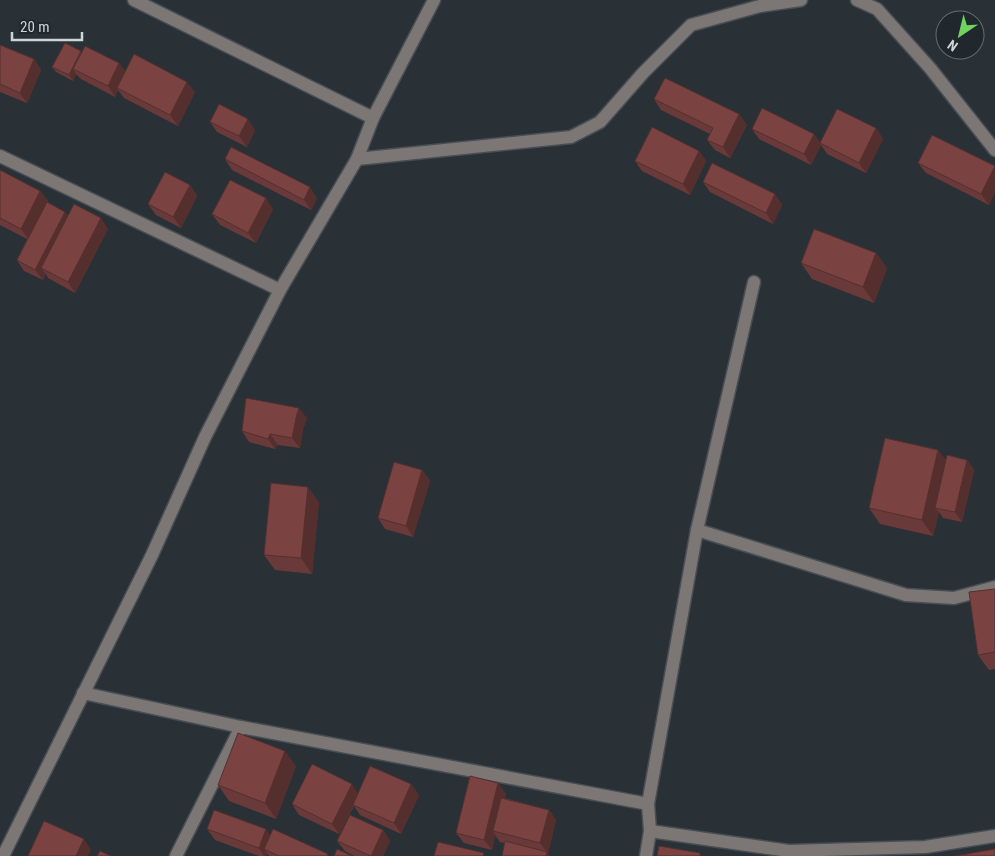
<svg xmlns="http://www.w3.org/2000/svg" width="995" height="856" viewBox="0 0 995 856" font-family="'Roboto Condensed',sans-serif">
	<rect width="100%" height="100%" fill="#293137"/>
	<g fill="none" stroke-linecap="round" stroke-linejoin="round">
		<g stroke="#474e54" stroke-width="15">
			<g id="minor">
				<path d="M 134,0 L 373,118"/>
				<path d="M 857,0 L 877,9 L 930,68 L 995,150"/>
				<path d="M 0,156 L 280,290"/>
				<path d="M 357,159 L 571,137 L 600,122 L 643,73 L 691,25 L 760,6 L 801,0"/>
				<path d="M 697,530 L 906,595 L 954,598 L 995,587"/>
				<path d="M 83,693 L 241,727 L 648,804"/>
				<path d="M 650,831 L 789,851 L 925,847 L 995,836"/>
				<path d="M 3,856 L 152,555 L 205,437 L 280,290 L 357,159 L 373,118 L 434,0"/>
				<path d="M 176,856 L 241,727"/>
				<path d="M 646,856 L 650,831 L 648,804 L 697,530 L 754,282"/>
			</g>
		</g>
		<use href="#minor" stroke="#7c7775" stroke-width="12"/>
	</g>
	<g fill="#693a39">
		<path d="M 0,45 L 34,59 L 41,70 L 27,103 L 0,92 Z"/>
		<path d="M 82,52 L 119,63 L 125,71 L 195,92 L 178,126 L 124,98 L 118,90 L 115,97 L 81,79 L 76,74 L 73,81 L 56,72 L 52,67 Z"/>
		<path d="M 654,99 L 739,114 L 747,125 L 730,158 L 715,150 L 707,140 L 710,134 L 661,110 Z"/>
		<path d="M 210,122 L 255,130 L 247,147 L 217,132 Z"/>
		<path d="M 876,128 L 883,139 L 866,173 L 827,154 L 821,145 L 811,165 L 759,139 L 752,129 L 814,134 L 820,143 Z"/>
		<path d="M 699,151 L 706,161 L 690,195 L 642,171 L 635,161 Z"/>
		<path d="M 225,159 L 317,198 L 311,210 L 232,170 Z"/>
		<path d="M 918,163 L 995,166 L 995,192 L 989,205 L 926,173 Z"/>
		<path d="M 0,170 L 40,191 L 48,201 L 47,202 L 68,215 L 108,229 L 75,293 L 48,278 L 46,274 L 43,280 L 24,271 L 17,260 L 27,239 L 0,225 Z"/>
		<path d="M 703,182 L 775,194 L 782,205 L 773,224 L 710,192 Z"/>
		<path d="M 190,185 L 197,196 L 181,228 L 156,215 L 148,204 Z"/>
		<path d="M 273,209 L 256,243 L 220,225 L 212,214 Z"/>
		<path d="M 876,253 L 887,268 L 874,303 L 812,279 L 801,263 Z"/>
		<path d="M 307,418 L 303,429 L 300,448 L 278,445 L 275,449 L 249,442 L 242,431 Z"/>
		<path d="M 938,450 L 946,461 L 967,460 L 974,470 L 962,522 L 943,518 L 939,512 L 933,536 L 880,524 L 869,508 Z"/>
		<path d="M 422,470 L 430,481 L 413,537 L 385,529 L 378,518 Z"/>
		<path d="M 319,502 L 312,574 L 275,570 L 264,555 Z"/>
		<path d="M 995,589 L 995,669 L 989,670 L 978,655 Z"/>
		<path d="M 296,766 L 276,819 L 229,801 L 218,785 Z"/>
		<path d="M 411,784 L 419,795 L 401,834 L 360,815 L 354,806 L 339,834 L 299,815 L 292,804 Z"/>
		<path d="M 506,794 L 504,798 L 549,810 L 556,820 L 548,853 L 500,842 L 495,835 L 492,850 L 464,843 L 456,833 Z"/>
		<path d="M 207,829 L 270,835 L 329,856 L 269,856 L 268,854 L 267,856 L 259,856 L 215,840 Z"/>
		<path d="M 383,830 L 390,841 L 383,856 L 354,856 L 345,851 L 337,841 Z"/>
	</g>
	<g fill="#552f2e">
		<path d="M 81,51 L 73,69 L 76,74 L 73,81 L 69,75 Z"/>
		<path d="M 34,59 L 41,70 L 27,103 L 20,93 Z"/>
		<path d="M 119,63 L 127,74 L 117,88 L 118,90 L 115,97 L 108,86 Z"/>
		<path d="M 187,82 L 195,92 L 178,126 L 170,115 Z"/>
		<path d="M 739,114 L 747,125 L 730,158 L 723,147 Z"/>
		<path d="M 248,119 L 255,130 L 247,147 L 239,136 Z"/>
		<path d="M 876,128 L 883,139 L 866,173 L 859,163 Z"/>
		<path d="M 814,134 L 821,145 L 811,165 L 804,154 Z"/>
		<path d="M 699,151 L 706,161 L 690,195 L 683,184 Z"/>
		<path d="M 995,166 L 995,192 L 989,205 L 981,194 Z"/>
		<path d="M 190,185 L 197,196 L 181,228 L 173,217 Z"/>
		<path d="M 310,187 L 317,198 L 311,210 L 304,200 Z"/>
		<path d="M 40,191 L 48,201 L 29,240 L 21,229 Z"/>
		<path d="M 775,194 L 782,205 L 773,224 L 766,213 Z"/>
		<path d="M 266,198 L 273,209 L 256,243 L 248,233 Z"/>
		<path d="M 65,212 L 73,222 L 41,268 L 46,274 L 43,280 L 35,270 Z"/>
		<path d="M 101,218 L 108,229 L 75,293 L 68,282 Z"/>
		<path d="M 876,253 L 887,268 L 874,303 L 863,287 Z"/>
		<path d="M 299,408 L 307,418 L 303,429 L 300,448 L 292,438 L 296,418 Z"/>
		<path d="M 270,434 L 278,445 L 275,449 L 268,439 Z"/>
		<path d="M 938,450 L 949,465 L 935,508 L 939,512 L 933,536 L 922,520 Z"/>
		<path d="M 967,460 L 974,470 L 962,522 L 955,512 Z"/>
		<path d="M 422,470 L 430,481 L 413,537 L 406,526 Z"/>
		<path d="M 308,487 L 319,502 L 312,574 L 301,558 Z"/>
		<path d="M 285,751 L 296,766 L 276,819 L 265,803 Z"/>
		<path d="M 498,783 L 506,794 L 496,832 L 493,831 L 495,835 L 492,850 L 484,840 Z"/>
		<path d="M 352,784 L 359,795 L 339,834 L 332,824 Z"/>
		<path d="M 411,784 L 419,795 L 401,834 L 394,823 Z"/>
		<path d="M 549,810 L 556,820 L 548,853 L 550,856 L 546,856 L 547,852 L 540,843 Z"/>
		<path d="M 266,829 L 273,840 L 264,849 L 268,854 L 267,856 L 264,856 L 259,848 Z"/>
		<path d="M 383,830 L 390,841 L 383,856 L 371,856 Z"/>
		<path d="M 84,839 L 91,850 L 88,856 L 76,856 Z"/>
	</g>
	<g fill="#7a4342" stroke="#552f2e">
		<path d="M 65,43 L 81,51 L 69,75 L 52,67 Z"/>
		<path d="M 0,45 L 34,59 L 20,93 L 0,84 Z"/>
		<path d="M 85,46 L 119,63 L 108,86 L 73,69 Z"/>
		<path d="M 134,54 L 187,82 L 170,115 L 117,88 Z"/>
		<path d="M 665,78 L 739,114 L 723,147 L 707,140 L 713,128 L 654,99 Z"/>
		<path d="M 219,104 L 248,119 L 239,136 L 210,122 Z"/>
		<path d="M 762,108 L 814,134 L 804,154 L 752,129 Z"/>
		<path d="M 837,109 L 876,128 L 859,163 L 820,143 Z"/>
		<path d="M 652,127 L 699,151 L 683,184 L 635,161 Z"/>
		<path d="M 932,135 L 995,166 L 981,194 L 918,163 Z"/>
		<path d="M 231,147 L 310,187 L 304,200 L 225,159 Z"/>
		<path d="M 712,163 L 775,194 L 766,213 L 703,182 Z"/>
		<path d="M 0,170 L 40,191 L 21,229 L 0,218 Z"/>
		<path d="M 165,172 L 190,185 L 173,217 L 148,204 Z"/>
		<path d="M 230,180 L 266,198 L 248,233 L 212,214 Z"/>
		<path d="M 47,202 L 65,212 L 35,270 L 17,260 Z"/>
		<path d="M 74,204 L 101,218 L 68,282 L 41,268 Z"/>
		<path d="M 814,229 L 876,253 L 863,287 L 801,263 Z"/>
		<path d="M 246,398 L 299,408 L 296,418 L 292,438 L 270,434 L 268,439 L 242,431 Z"/>
		<path d="M 885,438 L 938,450 L 922,520 L 869,508 Z"/>
		<path d="M 947,455 L 967,460 L 955,512 L 935,508 Z"/>
		<path d="M 394,462 L 422,470 L 406,526 L 378,518 Z"/>
		<path d="M 271,483 L 308,487 L 301,558 L 264,555 Z"/>
		<path d="M 995,589 L 995,652 L 978,655 L 969,592 Z"/>
		<path d="M 238,733 L 285,751 L 265,803 L 218,785 Z"/>
		<path d="M 312,764 L 352,784 L 332,824 L 292,804 Z"/>
		<path d="M 370,766 L 411,784 L 394,823 L 353,805 Z"/>
		<path d="M 470,776 L 498,783 L 484,840 L 456,833 Z"/>
		<path d="M 501,798 L 549,810 L 540,843 L 493,831 Z"/>
		<path d="M 214,810 L 266,829 L 259,848 L 207,829 Z"/>
		<path d="M 350,815 L 383,830 L 371,856 L 337,841 Z"/>
		<path d="M 44,821 L 84,839 L 76,856 L 28,856 Z"/>
		<path d="M 273,829 L 328,854 L 327,856 L 279,856 L 264,849 Z"/>
		<path d="M 505,841 L 547,852 L 546,856 L 502,856 Z"/>
		<path d="M 438,842 L 484,853 L 483,856 L 434,856 Z"/>
		<path d="M 659,846 L 700,853 L 700,856 L 657,856 Z"/>
		<path d="M 337,849 L 352,856 L 334,856 Z"/>
		<path d="M 995,849 L 995,856 L 955,856 Z"/>
		<path d="M 100,851 L 111,856 L 97,856 Z"/>
	</g>
	<g transform="translate(960 35) rotate(215)"><circle r="24" fill="#20272d" stroke="#666c71"/>
	<path d="M0-4L9 19L0 12L-9 19Z" fill="#70d35f"/>
	<text y="-8" font-size="14" font-weight="bold" text-anchor="middle" fill="#cfd4d8">N</text>
	</g>
	<path d="M12 32v8h70v-8" fill="none" stroke="#cfd4d8" stroke-width="2.5"/>
	<text x="20" y="32" font-size="15" fill="#cfd4d8" stroke="#20272d" stroke-width="4" paint-order="stroke">20 m</text>
</svg>
